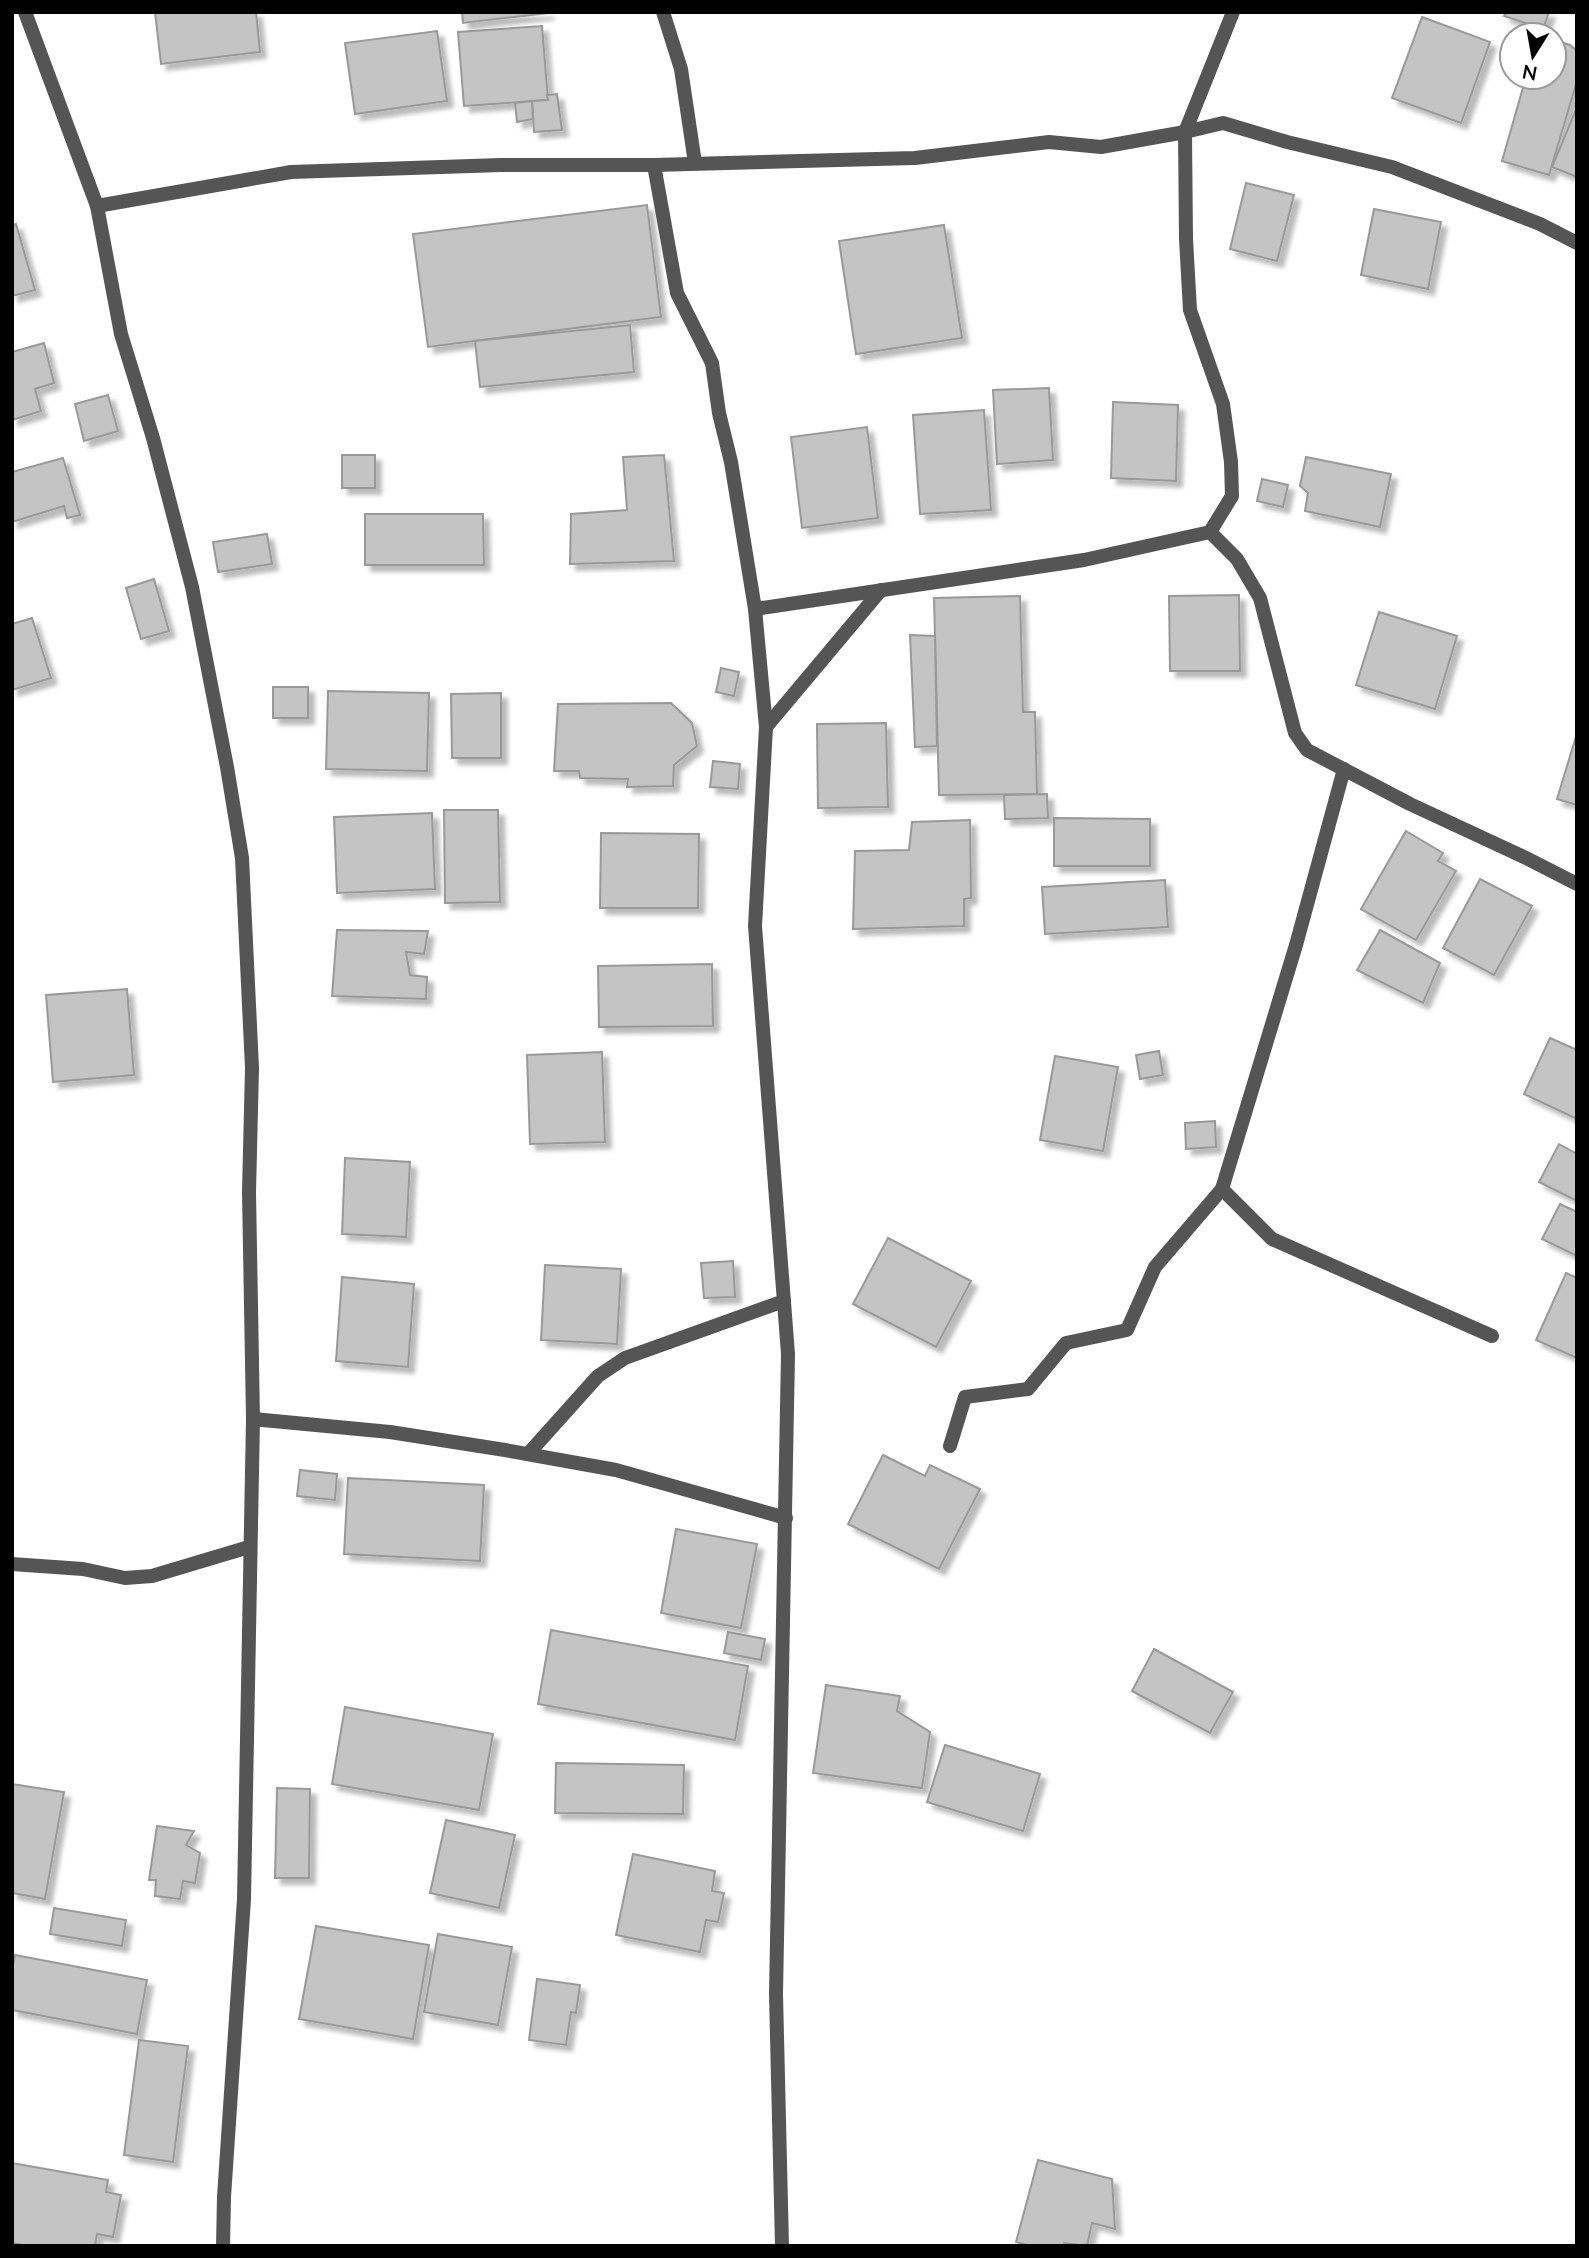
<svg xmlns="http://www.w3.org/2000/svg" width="1589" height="2258" viewBox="0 0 1589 2258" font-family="Lato,sans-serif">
	<defs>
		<filter id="shadow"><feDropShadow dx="6" dy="6" stdDeviation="2" flood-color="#0004"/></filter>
	</defs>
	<rect width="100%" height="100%" fill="#fff"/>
	<g fill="#c4c4c4" stroke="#999" stroke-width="2" filter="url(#shadow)">
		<path d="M 155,12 L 256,12 L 260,52 L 161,64 Z"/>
		<path d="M 462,12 L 548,12 L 548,13 L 463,23 Z"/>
		<path d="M 1506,12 L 1549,12 L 1543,29 L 1504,16 Z"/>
		<path d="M 1422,17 L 1490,42 L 1461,123 L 1392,98 Z"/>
		<path d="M 542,26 L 548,100 L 464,106 L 458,32 Z"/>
		<path d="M 437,31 L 447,101 L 355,114 L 345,43 Z"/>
		<path d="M 1554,40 L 1570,45 L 1577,51 L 1577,81 L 1549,175 L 1502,161 L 1526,77 L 1554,77 Z"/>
		<path d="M 557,94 L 562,130 L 534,132 L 532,101 L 548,100 L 547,95 Z"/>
		<path d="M 532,101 L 533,119 L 517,122 L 515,103 Z"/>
		<path d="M 1577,107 L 1577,177 L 1552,167 Z"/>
		<path d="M 1246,183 L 1294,195 L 1277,261 L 1230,249 Z"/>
		<path d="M 647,205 L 661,317 L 428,347 L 413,234 Z"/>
		<path d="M 1374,209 L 1441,222 L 1428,289 L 1361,275 Z"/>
		<path d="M 16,224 L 35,290 L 12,296 L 12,225 Z"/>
		<path d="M 944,225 L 962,338 L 856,354 L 839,241 Z"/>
		<path d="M 630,325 L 634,372 L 480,387 L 475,341 Z"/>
		<path d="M 44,343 L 54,383 L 35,389 L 41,411 L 12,420 L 12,352 Z"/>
		<path d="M 1049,388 L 1053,460 L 997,464 L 993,390 Z"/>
		<path d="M 108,395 L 118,431 L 84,441 L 75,404 Z"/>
		<path d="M 1113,402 L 1178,405 L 1176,481 L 1111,478 Z"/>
		<path d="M 984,410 L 991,510 L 920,514 L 913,415 Z"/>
		<path d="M 867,427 L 878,518 L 802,528 L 791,437 Z"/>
		<rect x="342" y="455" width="33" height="33"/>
		<path d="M 664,455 L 674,561 L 570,564 L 571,514 L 627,510 L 623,457 Z"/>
		<path d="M 1306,457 L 1391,474 L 1380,527 L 1305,511 L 1308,493 L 1300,486 Z"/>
		<path d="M 63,458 L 80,515 L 67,518 L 64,506 L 12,522 L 12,472 Z"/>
		<path d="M 1262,479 L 1288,485 L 1283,507 L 1257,501 Z"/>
		<path d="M 365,514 L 483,514 L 484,565 L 365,565 Z"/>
		<path d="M 267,534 L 272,564 L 218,572 L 213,542 Z"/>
		<path d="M 154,579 L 169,631 L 141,639 L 126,588 Z"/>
		<path d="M 1239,595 L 1240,671 L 1170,671 L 1169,596 Z"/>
		<path d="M 1020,596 L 1023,712 L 1035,712 L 1037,794 L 939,795 L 934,598 Z"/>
		<path d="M 1379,612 L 1457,636 L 1435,709 L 1356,685 Z"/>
		<path d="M 32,618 L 51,678 L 12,690 L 12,624 Z"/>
		<path d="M 910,635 L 935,636 L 937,746 L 915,747 Z"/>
		<path d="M 721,668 L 739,672 L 734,696 L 716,692 Z"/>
		<rect x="273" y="687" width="35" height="31"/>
		<path d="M 328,691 L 429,693 L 427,771 L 326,769 Z"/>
		<path d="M 501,693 L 501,758 L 452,758 L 451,694 Z"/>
		<path d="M 671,703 L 692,723 L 697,746 L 674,765 L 673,786 L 627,787 L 628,779 L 580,778 L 579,771 L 554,771 L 558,704 Z"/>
		<path d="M 886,723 L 888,807 L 818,808 L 817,724 Z"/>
		<path d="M 1577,733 L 1577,805 L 1557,799 Z"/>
		<path d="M 713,761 L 740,764 L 738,789 L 710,787 Z"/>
		<path d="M 1047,794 L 1048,818 L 1005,819 L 1004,795 Z"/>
		<path d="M 444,810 L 498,810 L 500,902 L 445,903 Z"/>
		<path d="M 432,813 L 435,889 L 337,893 L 334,817 Z"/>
		<path d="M 1054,818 L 1150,819 L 1150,866 L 1054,866 Z"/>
		<path d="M 970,820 L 971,898 L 964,899 L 964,926 L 853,929 L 855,851 L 909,850 L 912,822 Z"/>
		<path d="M 1406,831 L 1443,853 L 1438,861 L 1456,871 L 1416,940 L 1361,909 Z"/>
		<path d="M 601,833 L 699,834 L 698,908 L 600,908 Z"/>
		<path d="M 1480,879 L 1532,906 L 1494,975 L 1443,948 Z"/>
		<path d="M 1165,880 L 1168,927 L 1045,934 L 1042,887 Z"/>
		<path d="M 337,930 L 428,931 L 424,954 L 406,952 L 410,975 L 427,977 L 426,999 L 332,996 Z"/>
		<path d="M 1380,930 L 1440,963 L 1423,1003 L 1357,970 Z"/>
		<path d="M 712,964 L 713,1026 L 599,1027 L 598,966 Z"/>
		<path d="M 127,989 L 134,1075 L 53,1082 L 46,995 Z"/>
		<path d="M 1550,1038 L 1577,1050 L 1577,1119 L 1524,1094 Z"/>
		<path d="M 1159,1051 L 1163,1075 L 1140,1079 L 1136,1055 Z"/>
		<path d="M 602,1052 L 605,1142 L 530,1144 L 527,1055 Z"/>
		<path d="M 1055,1056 L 1118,1067 L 1103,1151 L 1040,1140 Z"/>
		<path d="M 1215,1121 L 1216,1147 L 1186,1149 L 1185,1123 Z"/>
		<path d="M 1559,1144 L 1577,1154 L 1577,1201 L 1539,1182 Z"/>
		<path d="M 345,1158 L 410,1162 L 406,1237 L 342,1234 Z"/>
		<path d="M 1560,1204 L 1577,1212 L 1577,1256 L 1542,1239 Z"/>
		<path d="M 888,1238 L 971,1281 L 936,1347 L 853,1304 Z"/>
		<path d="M 733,1261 L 735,1297 L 704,1298 L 701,1263 Z"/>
		<path d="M 545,1265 L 621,1269 L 617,1344 L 541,1340 Z"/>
		<path d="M 1566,1273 L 1577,1278 L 1577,1358 L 1536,1340 Z"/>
		<path d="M 342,1277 L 414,1284 L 408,1367 L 336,1361 Z"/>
		<path d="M 883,1455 L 925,1476 L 930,1465 L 980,1489 L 939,1569 L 848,1524 Z"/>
		<path d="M 300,1470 L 337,1474 L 335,1500 L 297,1496 Z"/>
		<path d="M 348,1478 L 484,1485 L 480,1561 L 344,1554 Z"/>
		<path d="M 676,1529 L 757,1544 L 741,1628 L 661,1613 Z"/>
		<path d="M 551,1630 L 748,1666 L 735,1740 L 538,1704 Z"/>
		<path d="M 728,1632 L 765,1639 L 761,1660 L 724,1653 Z"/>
		<path d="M 1154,1649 L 1233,1692 L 1210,1733 L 1132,1691 Z"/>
		<path d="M 826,1685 L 900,1696 L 897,1711 L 930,1732 L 922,1788 L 813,1773 Z"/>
		<path d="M 345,1707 L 493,1734 L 479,1810 L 332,1784 Z"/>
		<path d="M 945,1745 L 1040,1774 L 1023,1831 L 927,1802 Z"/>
		<path d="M 556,1763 L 684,1765 L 683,1814 L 555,1813 Z"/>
		<path d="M 12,1784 L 64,1792 L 45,1899 L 12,1893 Z"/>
		<path d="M 277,1788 L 310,1789 L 309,1878 L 275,1878 Z"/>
		<path d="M 446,1820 L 515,1835 L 499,1908 L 430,1893 Z"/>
		<path d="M 157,1826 L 194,1831 L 186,1845 L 200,1853 L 195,1883 L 183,1881 L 180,1899 L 155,1896 L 156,1880 L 149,1880 Z"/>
		<path d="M 633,1854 L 715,1871 L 712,1891 L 724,1893 L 718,1922 L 706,1920 L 700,1952 L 616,1935 Z"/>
		<path d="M 54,1908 L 126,1920 L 122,1946 L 50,1934 Z"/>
		<path d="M 316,1926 L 429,1945 L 413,2039 L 299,2019 Z"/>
		<path d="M 438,1934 L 512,1947 L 498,2025 L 424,2012 Z"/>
		<path d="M 15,1955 L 147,1980 L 137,2034 L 12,2010 L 12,1969 Z"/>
		<path d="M 537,1979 L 580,1985 L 576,2013 L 571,2012 L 566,2045 L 529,2040 Z"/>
		<path d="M 139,2040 L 188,2046 L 173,2162 L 124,2155 Z"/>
		<path d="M 1038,2160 L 1112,2179 L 1115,2229 L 1092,2223 L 1087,2246 L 1064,2243 L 1063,2246 L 1031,2246 L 1016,2242 Z"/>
		<path d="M 12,2163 L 108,2180 L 106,2192 L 121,2195 L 113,2237 L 97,2234 L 95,2246 L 30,2246 L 12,2243 Z"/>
	</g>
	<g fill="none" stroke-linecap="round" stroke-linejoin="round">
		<g stroke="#555" stroke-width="14">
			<path d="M 25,12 L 97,206 L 121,334 L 153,438 L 192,587 L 227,767 L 242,858 L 252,1068 L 249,1192 L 253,1419 L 244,1899 L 224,2197 L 223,2246"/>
			<path d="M 663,12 L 681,69 L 695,163"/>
			<path d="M 654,165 L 677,293 L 712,363 L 719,413 L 731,462 L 755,609 L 1084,560 L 1210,532 L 1232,496 L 1231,462 L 1223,404 L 1190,310 L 1186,239 L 1185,132 L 1233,12"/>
			<path d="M 97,206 L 291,172 L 501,165 L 654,165 L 915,158 L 1049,142 L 1101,147 L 1185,132 L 1223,123 L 1287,142 L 1392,167 L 1540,224 L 1577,243"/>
			<path d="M 1210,532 L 1237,559 L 1260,598 L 1295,733 L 1307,750 L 1410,804 L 1526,858 L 1577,884"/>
			<path d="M 755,609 L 766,727 L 755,926 L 788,1354 L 776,1994 L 782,2246"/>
			<path d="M 766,727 L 881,590"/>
			<path d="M 1344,769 L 1296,945 L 1222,1189 L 1272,1239 L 1492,1336"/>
			<path d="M 253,1419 L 390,1432 L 505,1450 L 616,1470 L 786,1518"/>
			<path d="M 950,1446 L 965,1397 L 1028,1389 L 1066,1343 L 1127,1330 L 1155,1267 L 1222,1189"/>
			<path d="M 528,1454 L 598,1376 L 625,1358 L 784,1301"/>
			<path d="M 12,1564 L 83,1569 L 125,1578 L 152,1576 L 249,1547"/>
		</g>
	</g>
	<rect width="1589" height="2258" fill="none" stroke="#000000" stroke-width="28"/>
	<g transform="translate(1533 56) rotate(191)"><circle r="33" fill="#ffffff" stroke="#999999" stroke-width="2"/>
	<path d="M0-5L12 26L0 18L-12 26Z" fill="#000000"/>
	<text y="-10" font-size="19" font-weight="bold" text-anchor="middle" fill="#000000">N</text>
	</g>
</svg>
